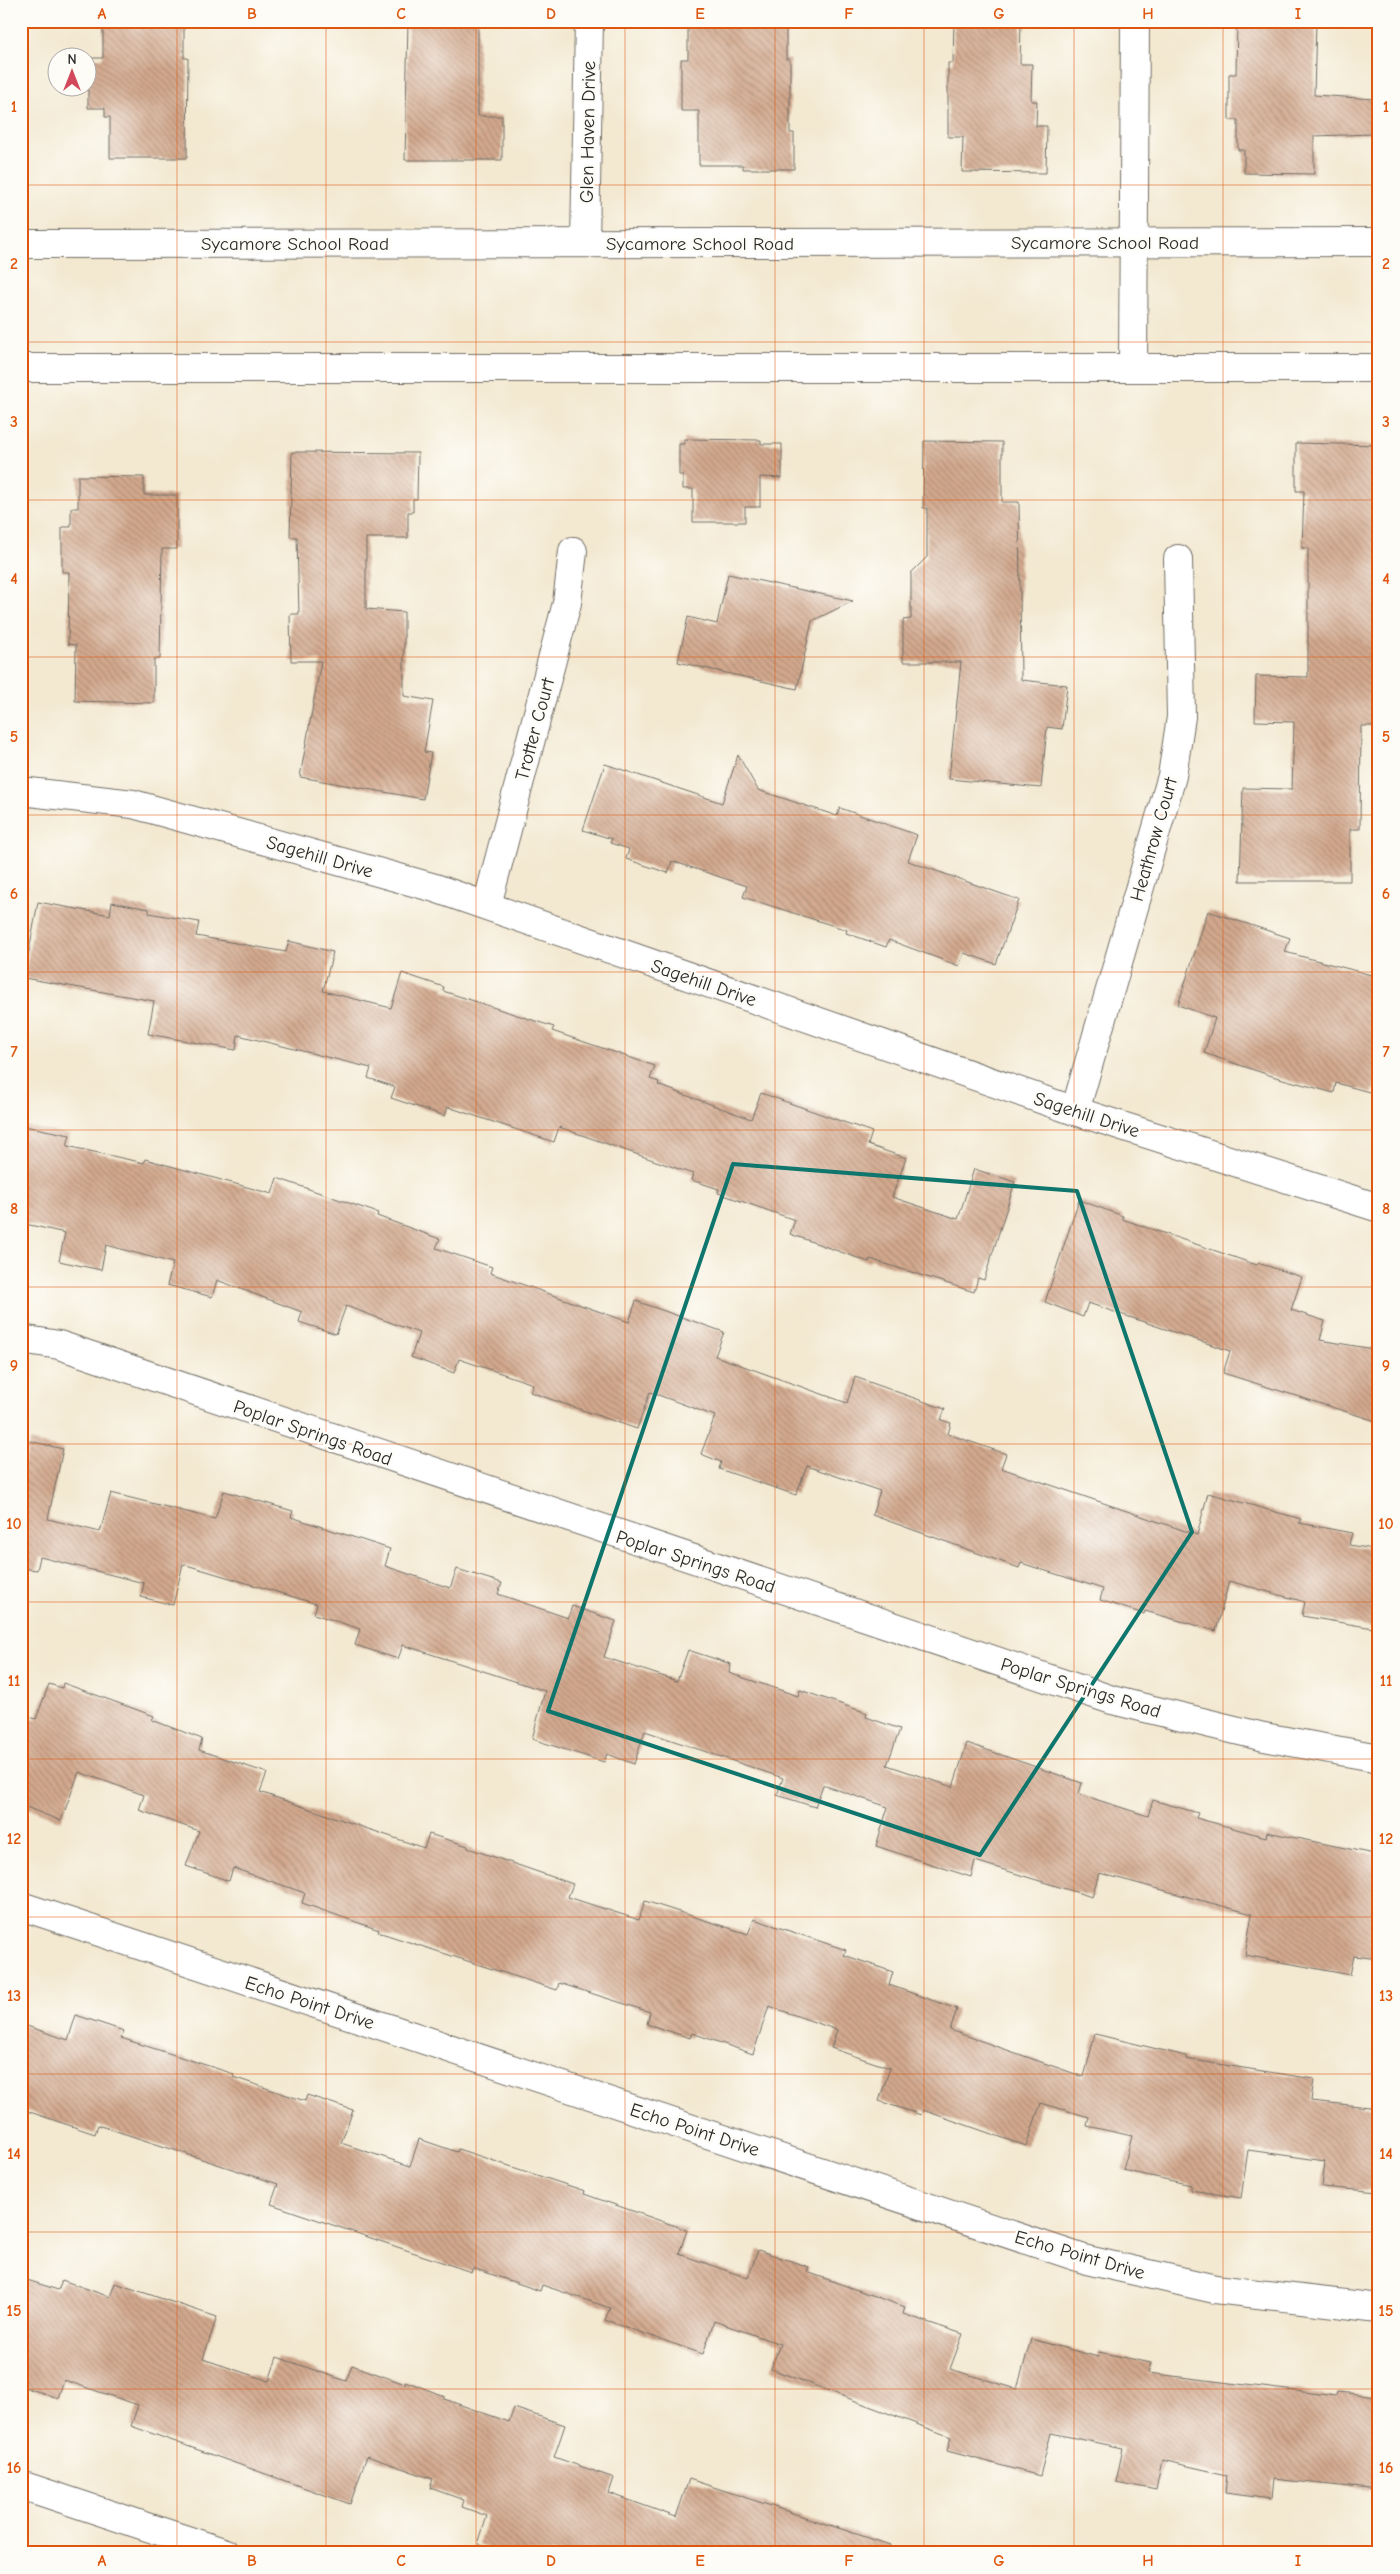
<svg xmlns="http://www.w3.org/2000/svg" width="1400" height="2574" viewBox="0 0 1400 2574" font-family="'Comic Neue',sans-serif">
	<defs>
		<pattern id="building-back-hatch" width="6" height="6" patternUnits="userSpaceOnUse" patternTransform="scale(1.25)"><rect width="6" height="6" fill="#d3a98e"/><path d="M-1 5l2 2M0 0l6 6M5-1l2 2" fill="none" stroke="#ab8a74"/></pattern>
	</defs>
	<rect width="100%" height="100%" fill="#fdfcf7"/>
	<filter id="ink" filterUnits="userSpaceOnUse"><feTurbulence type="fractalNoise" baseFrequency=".02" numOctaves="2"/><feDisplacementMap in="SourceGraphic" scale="10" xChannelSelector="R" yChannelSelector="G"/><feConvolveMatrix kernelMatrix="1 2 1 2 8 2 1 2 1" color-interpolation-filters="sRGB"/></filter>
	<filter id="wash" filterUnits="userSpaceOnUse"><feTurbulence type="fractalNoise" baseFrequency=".0096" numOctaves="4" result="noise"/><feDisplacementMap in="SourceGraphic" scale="20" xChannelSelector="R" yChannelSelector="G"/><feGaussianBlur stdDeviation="1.12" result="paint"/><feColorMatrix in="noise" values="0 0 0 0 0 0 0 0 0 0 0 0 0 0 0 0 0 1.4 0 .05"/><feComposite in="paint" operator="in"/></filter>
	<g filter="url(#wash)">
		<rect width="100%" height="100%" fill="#f3e8d0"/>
		<g id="blocks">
			<g fill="url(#building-back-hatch)">
				<path d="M 103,21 L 184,21 L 184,58 L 188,58 L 187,158 L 110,158 L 110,117 L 105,117 L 105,108 L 88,108 L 88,58 L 103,58 Z"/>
				<path d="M 408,21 L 478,21 L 478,116 L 502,116 L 502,160 L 405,160 Z"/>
				<path d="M 688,21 L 786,21 L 786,59 L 790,59 L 790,133 L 794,133 L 794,169 L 743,169 L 743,165 L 699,165 L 699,111 L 681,111 L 681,59 L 688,59 Z"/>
				<path d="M 954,21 L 1021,21 L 1020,64 L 1032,64 L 1031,101 L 1037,101 L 1036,126 L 1047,126 L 1046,173 L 962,172 L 963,137 L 948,137 L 948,63 L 953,63 Z"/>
				<path d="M 1237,21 L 1316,21 L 1314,95 L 1374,99 L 1373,134 L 1314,136 L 1314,174 L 1244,173 L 1244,150 L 1238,150 L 1238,120 L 1229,120 L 1229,74 L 1236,74 Z"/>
				<path d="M 684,439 L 761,440 L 761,444 L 782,444 L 782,478 L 760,477 L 760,507 L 745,507 L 745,522 L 693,522 L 693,489 L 683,489 L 683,475 L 679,475 L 679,444 L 684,444 Z"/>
				<path d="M 924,441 L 1002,442 L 1002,502 L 1019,502 L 1021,680 L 1067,685 L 1062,729 L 1047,727 L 1041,788 L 949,779 L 961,662 L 903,662 L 903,620 L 911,619 L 911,573 L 927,557 L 927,508 L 923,508 Z"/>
				<path d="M 1296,443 L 1379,445 L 1379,726 L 1361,726 L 1360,829 L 1350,829 L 1350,881 L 1240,881 L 1243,788 L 1292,789 L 1294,722 L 1255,721 L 1256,676 L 1308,677 L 1308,548 L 1302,548 L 1304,491 L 1296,491 Z"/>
				<path d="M 292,452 L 418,453 L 417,499 L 413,499 L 413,512 L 408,512 L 408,538 L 366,538 L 366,609 L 404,612 L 404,696 L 433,701 L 424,752 L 431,753 L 423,799 L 300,777 L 321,661 L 291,661 L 290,614 L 299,614 L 297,537 L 290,537 Z"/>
				<path d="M 78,476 L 144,477 L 144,495 L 177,495 L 177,549 L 162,549 L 160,659 L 154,659 L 154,703 L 75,701 L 76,645 L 68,644 L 69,572 L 62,572 L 62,527 L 71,527 L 71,508 L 78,508 Z"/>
				<path d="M 728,574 L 853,601 L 812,621 L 797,689 L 678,662 L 688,617 L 717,624 Z"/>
				<path d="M 738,755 L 758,790 L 837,816 L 840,808 L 917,835 L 908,861 L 1019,900 L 996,964 L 964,953 L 959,966 L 889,940 L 886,947 L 846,933 L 847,930 L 743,897 L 747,886 L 672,861 L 668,873 L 626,859 L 629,849 L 610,843 L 612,839 L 583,830 L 605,764 L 722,803 Z"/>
				<path d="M 38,902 L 110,915 L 112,902 L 149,909 L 149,913 L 199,922 L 196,936 L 286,952 L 289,941 L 333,952 L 323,991 L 391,1008 L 402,973 L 444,987 L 443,991 L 554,1027 L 552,1031 L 655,1066 L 650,1079 L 659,1082 L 658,1085 L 751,1119 L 761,1093 L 872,1132 L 868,1145 L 906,1158 L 892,1197 L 958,1219 L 974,1169 L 1015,1182 L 984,1280 L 978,1278 L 974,1292 L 870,1259 L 869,1262 L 790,1234 L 795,1220 L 718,1193 L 719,1189 L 691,1180 L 693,1174 L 559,1127 L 554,1142 L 448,1107 L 445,1116 L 391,1098 L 395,1087 L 368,1078 L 371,1068 L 238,1035 L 236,1050 L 148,1034 L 154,1001 L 24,978 Z"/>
				<path d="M 1208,911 L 1290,938 L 1285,952 L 1379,977 L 1379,1073 L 1373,1093 L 1336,1083 L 1334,1093 L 1272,1076 L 1204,1053 L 1215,1018 L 1178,1005 Z"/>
				<path d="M 25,1126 L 70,1135 L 67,1146 L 144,1163 L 145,1159 L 272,1194 L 277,1178 L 378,1213 L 377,1216 L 440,1239 L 436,1248 L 492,1267 L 490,1273 L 629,1322 L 636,1301 L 724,1332 L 715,1356 L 847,1403 L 855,1377 L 945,1409 L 941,1420 L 951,1423 L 948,1434 L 1006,1454 L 1001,1468 L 1197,1535 L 1208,1493 L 1301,1519 L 1299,1523 L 1352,1533 L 1349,1545 L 1379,1550 L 1379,1629 L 1302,1616 L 1305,1602 L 1229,1581 L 1216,1631 L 1145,1611 L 1144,1614 L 1100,1600 L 1103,1589 L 1021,1563 L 1019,1568 L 872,1515 L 880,1491 L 807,1466 L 796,1495 L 719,1469 L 721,1462 L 701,1454 L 715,1416 L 650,1392 L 637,1429 L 530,1392 L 533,1384 L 459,1359 L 454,1373 L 411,1357 L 419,1333 L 346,1306 L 336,1334 L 299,1322 L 302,1312 L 217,1280 L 212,1297 L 167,1285 L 173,1263 L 106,1245 L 101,1270 L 59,1261 L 65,1233 L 21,1223 L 21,1145 Z"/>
				<path d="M 1079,1200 L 1123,1216 L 1122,1219 L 1257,1265 L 1258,1263 L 1302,1277 L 1291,1310 L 1325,1321 L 1320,1340 L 1379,1350 L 1379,1422 L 1223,1373 L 1230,1351 L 1088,1303 L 1083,1317 L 1045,1302 Z"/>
				<path d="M 30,1441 L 63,1449 L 48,1519 L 100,1532 L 111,1493 L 215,1519 L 224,1491 L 293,1511 L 291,1517 L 390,1549 L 385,1566 L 450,1588 L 457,1569 L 502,1583 L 498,1594 L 568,1618 L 572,1606 L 616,1621 L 604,1657 L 677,1681 L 688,1650 L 731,1664 L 729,1673 L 798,1696 L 800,1690 L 867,1713 L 866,1717 L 900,1729 L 887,1765 L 953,1787 L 967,1743 L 1082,1783 L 1079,1794 L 1148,1816 L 1153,1800 L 1198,1813 L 1196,1818 L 1266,1837 L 1267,1832 L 1379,1855 L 1379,1959 L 1354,1956 L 1350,1975 L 1245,1955 L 1252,1914 L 1099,1873 L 1092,1897 L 975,1861 L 971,1877 L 876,1846 L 888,1807 L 823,1785 L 815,1807 L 777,1795 L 783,1778 L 645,1731 L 634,1764 L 607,1754 L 604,1762 L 532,1739 L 545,1691 L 403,1645 L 398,1659 L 355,1645 L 360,1629 L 314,1614 L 317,1604 L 183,1564 L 173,1605 L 141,1597 L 144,1583 L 40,1557 L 37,1570 L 21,1568 L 21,1476 Z"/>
				<path d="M 63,1683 L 154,1716 L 152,1720 L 202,1739 L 199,1750 L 267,1773 L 260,1792 L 424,1848 L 429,1834 L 468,1846 L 468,1848 L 573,1884 L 568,1897 L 639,1920 L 645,1901 L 748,1934 L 754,1919 L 846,1950 L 844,1955 L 893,1972 L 889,1985 L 957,2009 L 950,2030 L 1084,2077 L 1095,2034 L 1186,2056 L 1186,2059 L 1314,2079 L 1311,2101 L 1379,2108 L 1379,2192 L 1322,2187 L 1325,2161 L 1248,2150 L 1241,2198 L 1191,2190 L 1191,2185 L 1123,2170 L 1132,2136 L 1087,2126 L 1089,2117 L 1041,2103 L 1026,2146 L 923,2110 L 921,2115 L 879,2101 L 890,2068 L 831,2048 L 837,2030 L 769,2006 L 753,2054 L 692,2033 L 690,2038 L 647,2024 L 650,2012 L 559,1983 L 557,1990 L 378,1932 L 379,1930 L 302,1903 L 305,1893 L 233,1868 L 229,1881 L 186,1866 L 199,1831 L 139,1810 L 144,1795 L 79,1772 L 61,1821 L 21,1805 L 21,1714 L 36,1719 L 49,1684 L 62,1688 Z"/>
				<path d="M 76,2015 L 124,2031 L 121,2038 L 234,2074 L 233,2077 L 305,2101 L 307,2095 L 353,2110 L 341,2143 L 410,2166 L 419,2139 L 457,2152 L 458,2149 L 585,2191 L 584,2194 L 687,2230 L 679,2254 L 748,2278 L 758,2250 L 809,2267 L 807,2272 L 905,2307 L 903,2314 L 963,2334 L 950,2369 L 1017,2389 L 1031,2339 L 1098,2357 L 1099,2352 L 1151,2363 L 1148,2373 L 1336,2396 L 1337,2392 L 1379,2396 L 1379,2490 L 1273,2479 L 1271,2499 L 1225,2493 L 1227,2475 L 1162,2460 L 1156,2490 L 1116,2482 L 1123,2448 L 1051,2433 L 1040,2476 L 947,2451 L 951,2437 L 771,2369 L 780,2344 L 714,2321 L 703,2354 L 605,2320 L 610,2308 L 542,2285 L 540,2291 L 473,2268 L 471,2272 L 271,2204 L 278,2184 L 98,2125 L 95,2134 L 21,2109 L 21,2024 L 68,2040 Z"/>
				<path d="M 21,2278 L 58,2290 L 62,2280 L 110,2297 L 115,2283 L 217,2317 L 203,2359 L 269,2381 L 277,2357 L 346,2381 L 352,2365 L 405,2384 L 405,2381 L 444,2396 L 444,2399 L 509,2422 L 514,2408 L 565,2425 L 554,2457 L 614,2478 L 609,2493 L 676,2517 L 689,2479 L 890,2545 L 888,2553 L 503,2553 L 478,2544 L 487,2516 L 462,2507 L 464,2500 L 430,2488 L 433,2479 L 367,2456 L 350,2504 L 131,2426 L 138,2405 L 64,2380 L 58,2398 L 21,2386 Z"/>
			</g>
		</g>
	</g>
	<g filter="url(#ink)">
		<use href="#blocks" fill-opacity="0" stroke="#716d65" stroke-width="1"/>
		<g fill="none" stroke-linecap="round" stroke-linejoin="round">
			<g stroke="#716d65" stroke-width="30">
				<g id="minor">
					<path d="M 585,243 L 589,21"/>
					<path d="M 1133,368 L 1135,21"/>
					<path d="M 21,791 L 133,804 L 435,888 L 1075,1111 L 1379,1208"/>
					<path d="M 487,905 L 567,603 L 573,551"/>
					<path d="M 1075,1111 L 1172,776 L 1181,717 L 1178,559"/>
					<path d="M 21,1339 L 59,1345 L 1112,1700 L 1264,1737 L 1379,1758"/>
					<path d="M 21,1906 L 1087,2260 L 1215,2289 L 1379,2308"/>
					<path d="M 21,2485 L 226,2553"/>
				</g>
			</g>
			<g stroke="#716d65" stroke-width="30">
				<g id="major">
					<path d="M 21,244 L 1379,242"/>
					<path d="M 21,368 L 1379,368"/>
				</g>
			</g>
			<use href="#minor" stroke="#fff" stroke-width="28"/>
			<use href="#major" stroke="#fff" stroke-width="28"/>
		</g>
	</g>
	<path fill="none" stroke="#0f766e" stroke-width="4" stroke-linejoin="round" d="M 733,1164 L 1077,1191 L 1192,1532 L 980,1855 L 548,1711 Z"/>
	<path fill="none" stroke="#df570e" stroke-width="1" stroke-opacity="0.55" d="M 177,21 L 177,2553M 326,21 L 326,2553M 476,21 L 476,2553M 625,21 L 625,2553M 775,21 L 775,2553M 924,21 L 924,2553M 1074,21 L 1074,2553M 1223,21 L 1223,2553M 21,185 L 1379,185M 21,342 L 1379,342M 21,500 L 1379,500M 21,657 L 1379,657M 21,815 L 1379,815M 21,972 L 1379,972M 21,1130 L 1379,1130M 21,1287 L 1379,1287M 21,1444 L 1379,1444M 21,1602 L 1379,1602M 21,1759 L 1379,1759M 21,1917 L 1379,1917M 21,2074 L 1379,2074M 21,2232 L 1379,2232M 21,2389 L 1379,2389"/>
	<g text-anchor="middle" stroke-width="5" stroke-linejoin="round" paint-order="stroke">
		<g font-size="19" fill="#2b2b2b" stroke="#fdfcf7">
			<text transform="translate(587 132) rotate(-89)" y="7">Glen Haven Drive</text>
			<text x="1105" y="249">Sycamore School Road</text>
			<text x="295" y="250">Sycamore School Road</text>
			<text x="700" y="250">Sycamore School Road</text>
			<text transform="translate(534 729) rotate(-75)" y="7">Trotter Court</text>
			<text transform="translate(1153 839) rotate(-74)" y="7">Heathrow Court</text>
			<text transform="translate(320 856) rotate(16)" y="7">Sagehill Drive</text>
			<text transform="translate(704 982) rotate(19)" y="7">Sagehill Drive</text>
			<text transform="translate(1087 1114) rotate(18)" y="7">Sagehill Drive</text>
			<text transform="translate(313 1432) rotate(19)" y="7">Poplar Springs Road</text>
			<text transform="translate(696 1561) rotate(18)" y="7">Poplar Springs Road</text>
			<text transform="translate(1081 1687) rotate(17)" y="7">Poplar Springs Road</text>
			<text transform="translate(310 2002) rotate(18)" y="7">Echo Point Drive</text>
			<text transform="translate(695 2129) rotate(18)" y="7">Echo Point Drive</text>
			<text transform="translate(1080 2254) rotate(16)" y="7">Echo Point Drive</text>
		</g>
	</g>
	<rect width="1400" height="2574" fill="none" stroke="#fdfcf7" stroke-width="55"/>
	<g transform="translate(72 72)"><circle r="24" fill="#fdfcf7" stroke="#a9a8a5"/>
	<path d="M0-4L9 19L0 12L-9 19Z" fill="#d1495b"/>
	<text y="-8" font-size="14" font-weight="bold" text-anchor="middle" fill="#2b2b2b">N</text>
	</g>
	<rect x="28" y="28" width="1344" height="2518" fill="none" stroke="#df570e" stroke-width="2"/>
	<g font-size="16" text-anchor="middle" font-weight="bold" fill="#df570e">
		<text x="102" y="19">A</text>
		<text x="252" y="19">B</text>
		<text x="401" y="19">C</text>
		<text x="551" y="19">D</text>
		<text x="700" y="19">E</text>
		<text x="849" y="19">F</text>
		<text x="999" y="19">G</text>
		<text x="1148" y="19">H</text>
		<text x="1298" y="19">I</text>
		<text x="14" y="112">1</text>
		<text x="1386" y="112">1</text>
		<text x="14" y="269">2</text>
		<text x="1386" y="269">2</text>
		<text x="14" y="427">3</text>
		<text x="1386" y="427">3</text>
		<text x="14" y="584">4</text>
		<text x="1386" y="584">4</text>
		<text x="14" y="742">5</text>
		<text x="1386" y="742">5</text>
		<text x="14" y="899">6</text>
		<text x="1386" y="899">6</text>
		<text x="14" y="1057">7</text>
		<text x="1386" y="1057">7</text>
		<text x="14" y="1214">8</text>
		<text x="1386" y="1214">8</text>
		<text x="14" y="1371">9</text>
		<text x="1386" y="1371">9</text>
		<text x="14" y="1529">10</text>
		<text x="1386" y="1529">10</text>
		<text x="14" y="1686">11</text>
		<text x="1386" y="1686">11</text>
		<text x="14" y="1844">12</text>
		<text x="1386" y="1844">12</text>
		<text x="14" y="2001">13</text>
		<text x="1386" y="2001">13</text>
		<text x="14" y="2159">14</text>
		<text x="1386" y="2159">14</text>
		<text x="14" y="2316">15</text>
		<text x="1386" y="2316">15</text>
		<text x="14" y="2473">16</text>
		<text x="1386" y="2473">16</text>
		<text x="102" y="2566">A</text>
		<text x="252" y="2566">B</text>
		<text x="401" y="2566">C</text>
		<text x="551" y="2566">D</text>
		<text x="700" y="2566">E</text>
		<text x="849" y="2566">F</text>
		<text x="999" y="2566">G</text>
		<text x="1148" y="2566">H</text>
		<text x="1298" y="2566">I</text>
	</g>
</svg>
